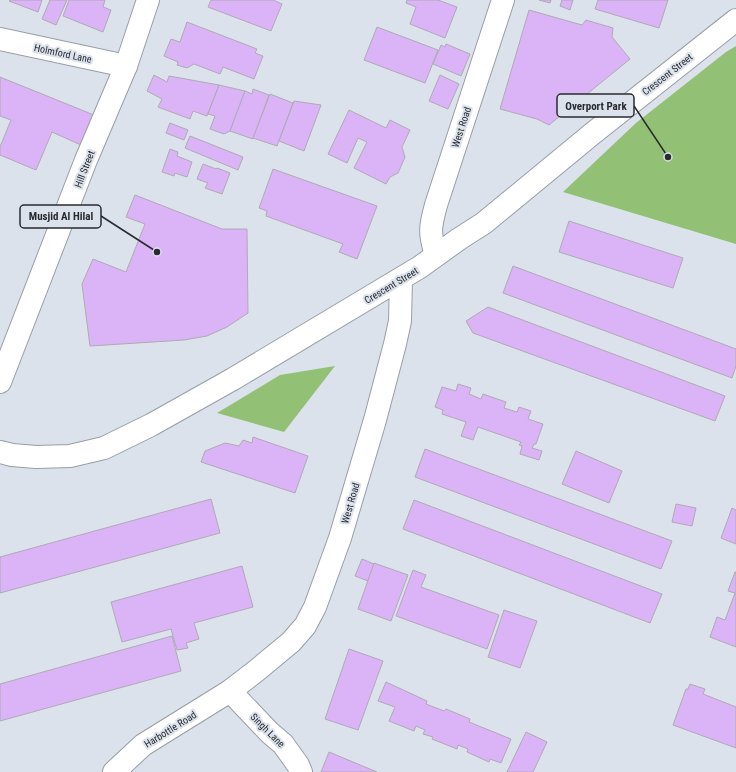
<svg xmlns="http://www.w3.org/2000/svg" width="736" height="772" viewBox="0 0 736 772" font-family="'Roboto Condensed',sans-serif">
	<rect width="100%" height="100%" fill="#dce2ec"/>
	<g fill="#92c074">
		<path d="M 736,46 L 736,244 L 563,192 L 636,123 L 726,52 Z"/>
		<path d="M 335,366 L 284,432 L 217,413 L 280,375 Z"/>
	</g>
	<g fill="#dbb3f7" stroke="#afaab3">
		<path d="M 10,0 L 42,0 L 38,12 L 9,1 Z"/>
		<path d="M 50,0 L 67,0 L 56,25 L 42,19 Z"/>
		<path d="M 69,0 L 105,0 L 103,7 L 111,10 L 103,32 L 63,16 Z"/>
		<path d="M 211,0 L 273,0 L 282,4 L 271,31 L 208,7 Z"/>
		<path d="M 407,0 L 438,0 L 457,7 L 445,38 L 410,24 L 416,7 L 406,3 Z"/>
		<path d="M 539,0 L 551,0 L 550,3 Z"/>
		<path d="M 562,0 L 573,0 L 570,10 L 560,6 Z"/>
		<path d="M 598,0 L 668,0 L 659,28 L 595,9 Z"/>
		<path d="M 529,10 L 582,25 L 586,20 L 613,28 L 612,37 L 630,59 L 549,125 L 537,119 L 500,109 Z"/>
		<path d="M 187,22 L 257,49 L 255,53 L 263,56 L 254,79 L 223,67 L 220,74 L 194,64 L 187,68 L 177,65 L 178,62 L 164,56 L 171,39 L 180,42 Z"/>
		<path d="M 377,27 L 438,50 L 425,83 L 364,60 Z"/>
		<path d="M 446,44 L 470,54 L 461,76 L 433,64 L 441,45 L 445,47 Z"/>
		<path d="M 154,75 L 167,82 L 169,76 L 219,85 L 207,116 L 193,111 L 190,119 L 158,107 L 162,99 L 147,91 Z"/>
		<path d="M 440,75 L 459,84 L 448,109 L 429,101 Z"/>
		<path d="M 0,77 L 94,115 L 81,145 L 52,132 L 36,170 L 0,155 L 0,147 L 11,120 L 0,116 Z"/>
		<path d="M 219,85 L 245,91 L 230,131 L 224,134 L 210,129 L 215,116 L 208,114 Z"/>
		<path d="M 253,89 L 269,95 L 253,139 L 230,131 L 245,91 L 252,94 Z"/>
		<path d="M 270,94 L 293,103 L 277,146 L 253,138 Z"/>
		<path d="M 294,101 L 321,105 L 304,151 L 279,141 Z"/>
		<path d="M 349,110 L 386,128 L 390,120 L 410,130 L 402,147 L 405,157 L 398,173 L 390,177 L 386,184 L 354,168 L 367,142 L 358,138 L 347,163 L 328,154 Z"/>
		<path d="M 170,123 L 188,130 L 184,140 L 166,133 Z"/>
		<path d="M 190,136 L 243,157 L 238,170 L 185,148 Z"/>
		<path d="M 170,149 L 178,152 L 177,156 L 192,162 L 187,177 L 175,173 L 174,176 L 162,172 Z"/>
		<path d="M 203,164 L 216,169 L 217,168 L 230,173 L 222,194 L 205,188 L 208,183 L 197,179 Z"/>
		<path d="M 273,169 L 377,206 L 357,259 L 339,252 L 343,244 L 266,216 L 267,211 L 259,208 Z"/>
		<path d="M 135,195 L 222,229 L 247,229 L 248,313 L 227,327 L 207,336 L 184,340 L 90,346 L 82,284 L 93,259 L 126,272 L 145,224 L 126,217 Z"/>
		<path d="M 569,221 L 683,258 L 673,288 L 559,252 Z"/>
		<path d="M 513,266 L 736,349 L 736,366 L 732,378 L 503,293 Z"/>
		<path d="M 488,307 L 725,396 L 715,421 L 473,333 L 466,321 Z"/>
		<path d="M 458,384 L 471,388 L 469,394 L 481,399 L 483,394 L 506,402 L 504,408 L 517,412 L 519,407 L 531,411 L 528,419 L 543,424 L 536,444 L 534,444 L 532,448 L 542,451 L 539,460 L 520,454 L 522,446 L 519,445 L 521,442 L 478,427 L 473,440 L 461,436 L 466,422 L 442,414 L 443,410 L 435,407 L 442,387 L 456,391 Z"/>
		<path d="M 253,437 L 308,456 L 295,493 L 201,462 L 205,451 L 225,443 L 239,446 L 243,440 L 252,443 Z"/>
		<path d="M 425,449 L 672,541 L 661,569 L 415,477 Z"/>
		<path d="M 576,451 L 622,471 L 609,503 L 562,484 Z"/>
		<path d="M 211,499 L 220,533 L 0,593 L 0,557 Z"/>
		<path d="M 414,500 L 662,594 L 650,623 L 403,529 Z"/>
		<path d="M 676,504 L 696,508 L 692,526 L 672,522 Z"/>
		<path d="M 732,508 L 736,510 L 736,544 L 721,538 Z"/>
		<path d="M 362,559 L 374,564 L 368,581 L 355,576 Z"/>
		<path d="M 374,563 L 408,575 L 391,621 L 358,609 Z"/>
		<path d="M 242,566 L 253,607 L 194,623 L 199,639 L 186,643 L 188,648 L 177,650 L 171,629 L 122,642 L 111,602 Z"/>
		<path d="M 413,570 L 426,575 L 421,587 L 499,615 L 487,649 L 396,616 Z"/>
		<path d="M 735,572 L 736,572 L 736,647 L 710,637 L 717,617 L 725,620 L 735,593 L 728,591 Z"/>
		<path d="M 504,610 L 537,621 L 520,668 L 488,657 Z"/>
		<path d="M 172,636 L 181,671 L 0,721 L 0,684 Z"/>
		<path d="M 349,649 L 383,661 L 358,730 L 325,719 Z"/>
		<path d="M 386,682 L 427,701 L 426,704 L 444,711 L 446,709 L 470,719 L 469,722 L 511,739 L 501,763 L 490,759 L 489,762 L 467,752 L 468,749 L 458,745 L 457,749 L 432,739 L 433,737 L 423,734 L 425,730 L 416,726 L 414,731 L 389,721 L 395,707 L 378,701 Z"/>
		<path d="M 690,684 L 705,689 L 703,694 L 736,707 L 736,748 L 673,725 L 686,689 L 688,689 Z"/>
		<path d="M 526,732 L 547,742 L 533,772 L 507,772 Z"/>
		<path d="M 329,752 L 377,772 L 321,772 Z"/>
	</g>
	<g fill="none" stroke-linecap="round" stroke-linejoin="round">
		<g stroke="#989ea7" stroke-width="24">
			<g id="minor">
				<path d="M 0,39 L 126,66"/>
				<path d="M 436,255 C 429,233 430,227 436,205 L 503,0"/>
				<path d="M 0,382 L 86,160 L 126,66 L 148,0"/>
				<path d="M 0,452 L 12,455 L 36,457 L 70,456 L 104,448 L 151,425 L 233,379 L 420,267 L 459,239 L 484,223 L 592,134 L 736,20"/>
				<path d="M 230,691 L 270,733 L 283,744 L 298,765 L 301,772"/>
				<path d="M 114,772 L 143,745 L 230,691 L 256,671 L 291,642 L 305,626 L 315,607 L 340,538 L 375,420 L 395,344 L 400,321 L 401,279"/>
			</g>
		</g>
		<use href="#minor" stroke="#fff" stroke-width="22"/>
	</g>
	<g text-anchor="middle" stroke-width="4" stroke-linejoin="round" paint-order="stroke">
		<g font-size="10" fill="#282b2f" stroke="#dce2ec">
			<text transform="translate(63 53) rotate(12)" y="4">Holmford Lane</text>
			<text transform="translate(667 74) rotate(-38)" y="4">Crescent Street</text>
			<text transform="translate(461 127) rotate(-72)" y="4">West Road</text>
			<text transform="translate(84 169) rotate(-69)" y="4">Hill Street</text>
			<text transform="translate(391 285) rotate(-31)" y="4">Crescent Street</text>
			<text transform="translate(350 503) rotate(-74)" y="4">West Road</text>
			<text transform="translate(170 729) rotate(-32)" y="4">Harbottle Road</text>
			<text transform="translate(268 730) rotate(45)" y="4">Singh Lane</text>
		</g>
	</g>
	<path fill="none" stroke="#282b2f" stroke-width="1.5" d="M668 157L634 106M157 252L101 216"/>
	<g fill="#282b2f" stroke="#dce2ec" stroke-width="1.5">
		<circle cx="668" cy="157" r="4"/>
		<circle cx="157" cy="252" r="4"/>
	</g>
	<g fill="#dce2ec" stroke="#282b2f" stroke-width="1.5">
		<rect x="557" y="94" width="77" height="23" rx="4"/>
		<rect x="20" y="205" width="81" height="23" rx="4"/>
	</g>
	<g font-size="11" text-anchor="middle" font-weight="bold" fill="#282b2f">
		<text x="596" y="110">Overport Park</text>
		<text x="61" y="220">Musjid Al Hilal</text>
	</g>
</svg>
